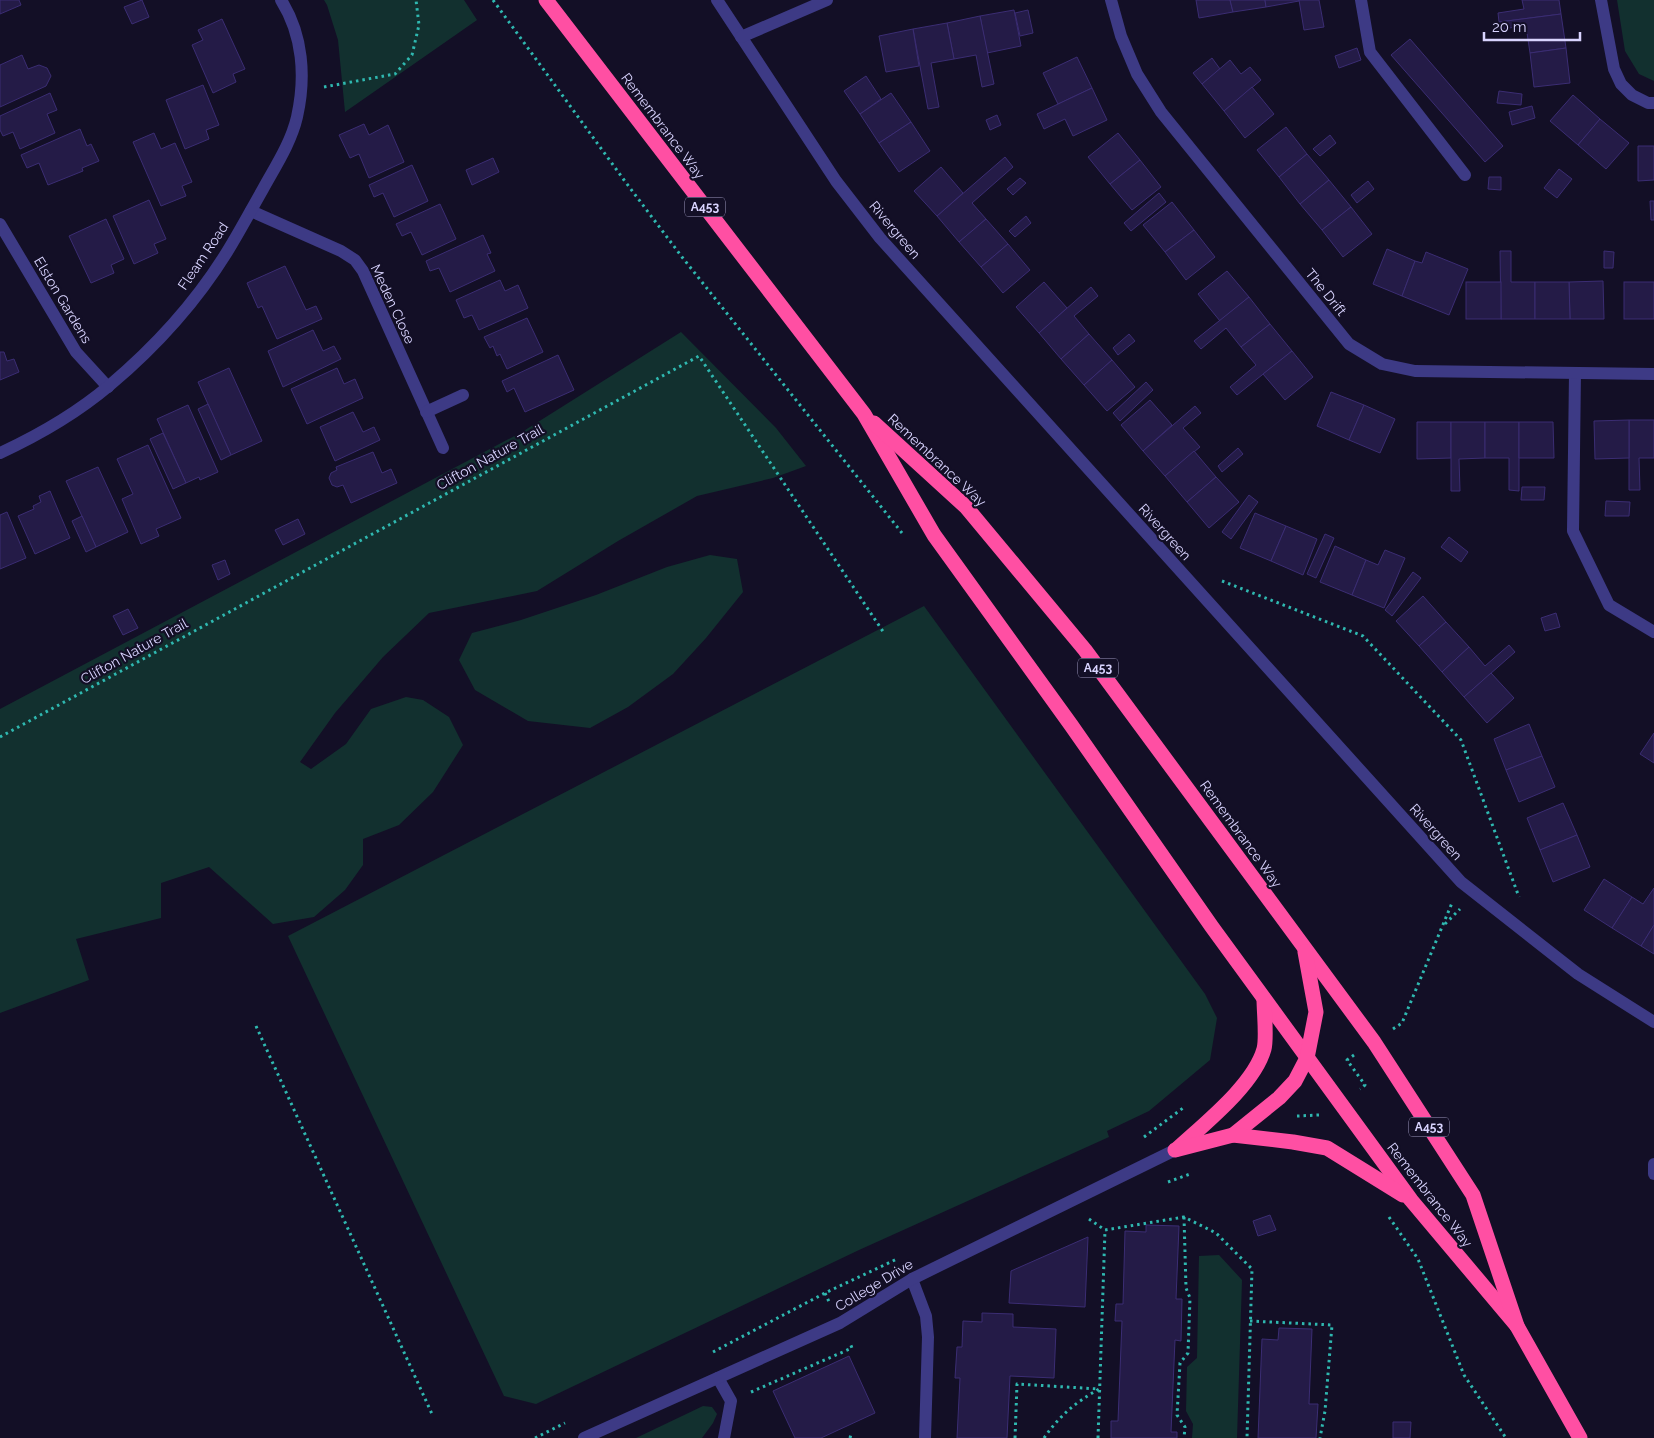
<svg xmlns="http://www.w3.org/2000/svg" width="1654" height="1438" viewBox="0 0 1654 1438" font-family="Raleway,sans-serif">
	<rect width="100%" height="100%" fill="#130f26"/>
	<g fill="#12302f">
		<path d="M 324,0 L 464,0 L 477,20 L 345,112 L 338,40 L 327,5 Z"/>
		<path d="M 1617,0 L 1654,0 L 1654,81 L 1639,74 L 1625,51 Z"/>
		<path d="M 681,332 L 776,428 L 806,466 L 773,478 L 697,496 L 618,541 L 537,591 L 429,613 L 383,657 L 335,713 L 300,762 L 311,769 L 346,744 L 371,709 L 406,697 L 423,700 L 449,717 L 463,745 L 433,792 L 399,825 L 363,839 L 363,865 L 345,890 L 314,917 L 273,924 L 209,867 L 161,883 L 161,918 L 76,939 L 89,980 L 0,1013 L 0,709 L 522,432 Z"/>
		<path d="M 710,555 L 737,559 L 743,592 L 706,638 L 673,674 L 628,707 L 590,728 L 528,721 L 475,690 L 459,660 L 472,633 L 521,620 L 596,595 L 667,567 Z"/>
		<path d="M 924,606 L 1205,994 L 1217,1018 L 1210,1060 L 1149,1111 L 1107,1131 L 1109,1137 L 859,1250 L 536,1404 L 504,1396 L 288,936 Z"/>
		<path d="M 1219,1255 L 1242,1280 L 1237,1438 L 1192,1438 L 1193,1424 L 1186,1411 L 1187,1367 L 1197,1358 L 1199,1256 Z"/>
		<path d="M 703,1406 L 712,1407 L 717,1414 L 713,1423 L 702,1438 L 636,1438 Z"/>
	</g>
	<g fill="#241b47" stroke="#3b2d73">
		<path d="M 0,0 L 19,0 L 21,5 L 0,14 Z"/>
		<path d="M 142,0 L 149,17 L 132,24 L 124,7 Z"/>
		<path d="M 1196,0 L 1230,0 L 1233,12 L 1199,18 Z"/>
		<path d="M 1230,0 L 1265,0 L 1266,7 L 1233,12 Z"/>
		<path d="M 1265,0 L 1299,0 L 1299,1 L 1266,7 Z"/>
		<path d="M 1299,0 L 1319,0 L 1324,27 L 1304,30 Z"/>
		<path d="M 1522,0 L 1559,0 L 1561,14 L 1499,22 L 1498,13 L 1524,9 Z"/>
		<path d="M 1014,10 L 1021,46 L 987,53 L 980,16 Z"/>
		<path d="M 1028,10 L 1033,33 L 1020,36 L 1015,13 Z"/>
		<path d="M 1561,14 L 1566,48 L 1530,53 L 1526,26 L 1500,29 L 1499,22 Z"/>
		<path d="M 980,16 L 994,84 L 982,87 L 976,55 L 954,59 L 947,23 Z"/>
		<path d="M 222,19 L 245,69 L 233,74 L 236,82 L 213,93 L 192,45 L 203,40 L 198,30 Z"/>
		<path d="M 947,23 L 954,59 L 931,63 L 939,107 L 928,109 L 913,29 Z"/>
		<path d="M 913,29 L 919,66 L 886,72 L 879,36 Z"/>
		<path d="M 1410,39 L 1503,146 L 1485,162 L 1391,55 Z"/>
		<path d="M 1357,48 L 1361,60 L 1339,68 L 1335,56 Z"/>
		<path d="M 1566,48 L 1570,83 L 1534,87 L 1530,53 Z"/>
		<path d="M 22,55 L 28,69 L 39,65 L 47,68 L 51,76 L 46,86 L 0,107 L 0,65 Z"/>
		<path d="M 1077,57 L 1092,88 L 1058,104 L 1043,73 Z"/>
		<path d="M 1212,58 L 1220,69 L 1202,84 L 1193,73 Z"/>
		<path d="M 1230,60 L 1241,74 L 1250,67 L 1261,80 L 1224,111 L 1202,84 Z"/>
		<path d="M 866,76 L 881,99 L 860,114 L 844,91 Z"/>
		<path d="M 203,85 L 219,125 L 206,130 L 209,139 L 185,149 L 166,100 Z"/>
		<path d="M 1252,87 L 1274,114 L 1245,138 L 1224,111 Z"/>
		<path d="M 1092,88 L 1107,120 L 1073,136 L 1065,119 L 1044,129 L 1037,114 Z"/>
		<path d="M 1499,91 L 1522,94 L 1521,105 L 1497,103 Z"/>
		<path d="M 50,93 L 57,110 L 47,114 L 55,133 L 20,149 L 13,132 L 3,136 L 0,130 L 0,116 Z"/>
		<path d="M 891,93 L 911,122 L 879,143 L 860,114 Z"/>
		<path d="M 1573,95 L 1600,119 L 1578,145 L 1550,121 Z"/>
		<path d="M 1532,106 L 1535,118 L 1512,125 L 1509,112 Z"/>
		<path d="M 997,115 L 1001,125 L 990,130 L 986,120 Z"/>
		<path d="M 1600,119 L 1629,143 L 1606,169 L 1578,145 Z"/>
		<path d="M 911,122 L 930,151 L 899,172 L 879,143 Z"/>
		<path d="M 364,124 L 369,135 L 388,125 L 404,162 L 369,178 L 359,154 L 350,158 L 339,135 Z"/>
		<path d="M 1286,127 L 1307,154 L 1279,177 L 1257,150 Z"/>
		<path d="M 80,129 L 87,146 L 91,144 L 99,161 L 82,168 L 83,171 L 48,185 L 39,163 L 27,168 L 21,155 Z"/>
		<path d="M 154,133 L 161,149 L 175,143 L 192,182 L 182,186 L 186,196 L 161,206 L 133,142 Z"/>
		<path d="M 1118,133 L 1140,160 L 1110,184 L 1088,157 Z"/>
		<path d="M 1330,135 L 1336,143 L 1320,156 L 1313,149 Z"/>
		<path d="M 1638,146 L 1654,146 L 1654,180 L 1638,181 Z"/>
		<path d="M 1307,154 L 1329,180 L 1300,204 L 1279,177 Z"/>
		<path d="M 1005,157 L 1013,167 L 972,203 L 986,219 L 959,242 L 937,216 Z"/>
		<path d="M 493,158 L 499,172 L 472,185 L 466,170 Z"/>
		<path d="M 1140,160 L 1161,187 L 1132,210 L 1110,184 Z"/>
		<path d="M 412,165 L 428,201 L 394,217 L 383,193 L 374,197 L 369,185 Z"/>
		<path d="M 941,167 L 963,193 L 937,216 L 914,191 Z"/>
		<path d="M 1559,169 L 1572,179 L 1557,198 L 1544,188 Z"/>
		<path d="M 1489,177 L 1501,177 L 1501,190 L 1488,189 Z"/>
		<path d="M 1020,178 L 1026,183 L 1013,195 L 1007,189 Z"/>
		<path d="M 1329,180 L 1351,207 L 1322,230 L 1300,204 Z"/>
		<path d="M 1368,181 L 1374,189 L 1357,203 L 1351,195 Z"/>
		<path d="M 1159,193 L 1166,202 L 1131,231 L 1124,223 Z"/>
		<path d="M 149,200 L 166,239 L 154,244 L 158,253 L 134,264 L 113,216 Z"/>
		<path d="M 1650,201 L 1654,201 L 1654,220 L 1651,220 Z"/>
		<path d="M 1172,202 L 1194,230 L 1165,252 L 1143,225 Z"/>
		<path d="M 440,204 L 456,239 L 422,255 L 411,232 L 402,236 L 396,224 Z"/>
		<path d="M 1351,207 L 1372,234 L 1343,257 L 1322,230 Z"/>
		<path d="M 1026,216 L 1031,223 L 1015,237 L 1009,231 Z"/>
		<path d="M 106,219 L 124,259 L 111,265 L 114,273 L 91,283 L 69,236 Z"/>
		<path d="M 986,219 L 1008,244 L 981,267 L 959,242 Z"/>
		<path d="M 1194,230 L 1215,257 L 1186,280 L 1165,252 Z"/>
		<path d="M 483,235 L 491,253 L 487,254 L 495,271 L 450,292 L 439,268 L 430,271 L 426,261 Z"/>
		<path d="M 1008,244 L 1030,270 L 1003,293 L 981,267 Z"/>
		<path d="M 1387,249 L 1415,261 L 1402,296 L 1373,284 Z"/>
		<path d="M 1500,251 L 1511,251 L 1511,282 L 1535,282 L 1535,319 L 1501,319 Z"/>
		<path d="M 1604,251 L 1614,252 L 1613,268 L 1604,268 Z"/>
		<path d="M 1426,252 L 1468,269 L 1449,315 L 1402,296 L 1415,261 L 1422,263 Z"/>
		<path d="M 285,266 L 306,310 L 316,306 L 322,319 L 277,339 L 262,306 L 258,308 L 247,283 Z"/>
		<path d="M 1227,271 L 1249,297 L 1220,321 L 1198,294 Z"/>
		<path d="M 500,280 L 505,291 L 518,285 L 528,308 L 479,330 L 472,315 L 464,318 L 456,300 Z"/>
		<path d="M 1603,281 L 1604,319 L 1570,319 L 1569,282 Z"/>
		<path d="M 1044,282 L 1067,308 L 1039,333 L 1016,307 Z"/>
		<rect x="1466" y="282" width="35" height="37"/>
		<path d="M 1535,282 L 1569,282 L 1570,319 L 1535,319 Z"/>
		<rect x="1624" y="282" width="30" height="37"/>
		<path d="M 1091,287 L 1098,296 L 1074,316 L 1089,334 L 1061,359 L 1039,333 Z"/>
		<path d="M 1249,297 L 1270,324 L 1241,347 L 1226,328 L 1201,349 L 1194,341 Z"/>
		<path d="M 527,318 L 543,352 L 507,369 L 500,354 L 497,356 L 493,346 L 490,348 L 484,337 Z"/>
		<path d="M 1270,324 L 1292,351 L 1237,395 L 1230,387 L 1256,365 L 1241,347 Z"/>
		<path d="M 313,330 L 323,351 L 334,346 L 341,359 L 283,387 L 268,351 Z"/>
		<path d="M 1089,334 L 1112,360 L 1084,385 L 1061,359 Z"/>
		<path d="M 1129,334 L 1135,341 L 1118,355 L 1113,348 Z"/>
		<path d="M 1292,351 L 1313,377 L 1285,400 L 1263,374 Z"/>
		<path d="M 0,352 L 4,352 L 7,361 L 14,359 L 19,372 L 0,380 Z"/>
		<path d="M 558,355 L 574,390 L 525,412 L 514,388 L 507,392 L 502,381 Z"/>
		<path d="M 1112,360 L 1135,387 L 1107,411 L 1084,385 Z"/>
		<path d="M 229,368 L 262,441 L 231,455 L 198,382 Z"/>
		<path d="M 337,368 L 344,384 L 355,379 L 363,398 L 307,424 L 291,389 Z"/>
		<path d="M 1146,382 L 1153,390 L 1120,421 L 1113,413 Z"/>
		<path d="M 1331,392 L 1364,405 L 1349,440 L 1317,426 Z"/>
		<path d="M 1150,400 L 1172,425 L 1143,451 L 1121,425 Z"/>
		<path d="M 208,404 L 231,455 L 221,460 L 198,409 Z"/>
		<path d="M 188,405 L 218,472 L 200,480 L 199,477 L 186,483 L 157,419 Z"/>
		<path d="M 1364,405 L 1395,419 L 1380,453 L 1349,440 Z"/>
		<path d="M 1195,406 L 1201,413 L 1183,428 L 1200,447 L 1165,476 L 1143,451 Z"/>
		<path d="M 353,412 L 363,432 L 374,427 L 380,440 L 335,461 L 320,427 Z"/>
		<path d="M 1629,420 L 1654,420 L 1654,458 L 1639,458 L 1640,490 L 1629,490 Z"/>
		<path d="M 1629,420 L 1629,458 L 1595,459 L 1594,421 Z"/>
		<path d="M 1417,422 L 1451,422 L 1451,458 L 1417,459 Z"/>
		<path d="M 1451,422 L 1485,422 L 1485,458 L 1459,459 L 1460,491 L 1451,491 Z"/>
		<path d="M 1485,422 L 1519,422 L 1519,491 L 1509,490 L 1509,458 L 1485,458 Z"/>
		<path d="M 1519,422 L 1553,422 L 1554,458 L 1519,458 Z"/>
		<path d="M 163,433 L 186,483 L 173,489 L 150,439 Z"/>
		<path d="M 148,445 L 181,518 L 156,529 L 159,536 L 141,544 L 122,499 L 133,494 L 117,459 Z"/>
		<path d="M 1238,448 L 1243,454 L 1222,472 L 1218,466 Z"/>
		<path d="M 1194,451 L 1216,477 L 1187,502 L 1165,476 Z"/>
		<path d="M 373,452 L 382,473 L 391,469 L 397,483 L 351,503 L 343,485 L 337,487 L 332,485 L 329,478 L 331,473 L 337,470 L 336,467 Z"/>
		<path d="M 98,467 L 128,532 L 96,547 L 66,481 Z"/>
		<path d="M 1216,477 L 1239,502 L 1209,528 L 1187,502 Z"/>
		<path d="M 1522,487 L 1545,487 L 1544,500 L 1521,500 Z"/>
		<path d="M 50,491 L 70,538 L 35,554 L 18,516 L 34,509 L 33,506 L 41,502 L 39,496 Z"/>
		<path d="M 1249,495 L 1258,502 L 1231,539 L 1222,532 Z"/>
		<path d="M 1606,501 L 1630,502 L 1629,516 L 1605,516 Z"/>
		<path d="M 7,512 L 26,558 L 0,569 L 0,515 Z"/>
		<path d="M 1255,513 L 1286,526 L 1271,561 L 1240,548 Z"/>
		<path d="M 82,516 L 96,547 L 86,552 L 72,521 Z"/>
		<path d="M 298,519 L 305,534 L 283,545 L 275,530 Z"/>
		<path d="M 1286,526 L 1317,539 L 1303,575 L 1271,561 Z"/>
		<path d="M 1325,534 L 1334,538 L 1316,578 L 1307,574 Z"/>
		<path d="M 1449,537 L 1468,552 L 1461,562 L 1441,547 Z"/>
		<path d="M 1335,546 L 1366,560 L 1352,595 L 1320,582 Z"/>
		<path d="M 1385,550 L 1405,558 L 1384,608 L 1352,595 L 1366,560 L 1378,565 Z"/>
		<path d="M 225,560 L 230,574 L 218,580 L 212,565 Z"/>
		<path d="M 1413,572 L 1421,578 L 1392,616 L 1385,610 Z"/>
		<path d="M 1423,596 L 1446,622 L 1419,646 L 1396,621 Z"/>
		<path d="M 128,609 L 138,628 L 123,635 L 113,616 Z"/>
		<path d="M 1556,613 L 1560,627 L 1545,631 L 1541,618 Z"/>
		<path d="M 1446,622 L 1469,647 L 1442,672 L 1419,646 Z"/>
		<path d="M 1509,645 L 1515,652 L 1464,697 L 1442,672 L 1469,647 L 1485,666 Z"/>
		<path d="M 1491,673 L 1514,698 L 1487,723 L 1464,697 Z"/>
		<path d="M 1529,724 L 1542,756 L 1506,770 L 1494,739 Z"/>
		<path d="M 1654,733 L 1654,763 L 1640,754 Z"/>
		<path d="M 1542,756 L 1555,787 L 1519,802 L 1506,770 Z"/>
		<path d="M 1563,803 L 1577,835 L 1540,850 L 1527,818 Z"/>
		<path d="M 1577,835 L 1590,867 L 1553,882 L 1540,850 Z"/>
		<path d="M 1604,879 L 1632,897 L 1612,928 L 1584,910 Z"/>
		<path d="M 1654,888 L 1654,925 L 1641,946 L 1612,928 L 1632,897 L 1643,904 Z"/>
		<path d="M 1654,925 L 1654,954 L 1641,946 Z"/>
		<path d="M 1270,1215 L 1276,1230 L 1258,1236 L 1253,1221 Z"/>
		<path d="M 1146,1225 L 1179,1226 L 1176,1299 L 1182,1299 L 1181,1341 L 1175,1340 L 1171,1432 L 1177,1432 L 1177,1438 L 1111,1438 L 1111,1421 L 1118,1421 L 1122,1321 L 1115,1321 L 1116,1304 L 1123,1304 L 1125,1231 L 1146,1232 Z"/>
		<path d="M 1088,1237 L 1085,1307 L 1009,1303 L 1011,1271 Z"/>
		<path d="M 982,1313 L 1013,1314 L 1013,1327 L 1056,1329 L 1054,1378 L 1010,1376 L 1007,1438 L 957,1438 L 960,1378 L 955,1378 L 957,1347 L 962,1347 L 963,1321 L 982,1322 Z"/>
		<path d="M 1279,1328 L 1312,1329 L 1309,1404 L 1318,1404 L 1316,1438 L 1258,1438 L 1262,1339 L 1278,1340 Z"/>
		<path d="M 849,1356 L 875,1413 L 821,1438 L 795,1438 L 773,1391 Z"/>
		<path d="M 1393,1422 L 1411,1422 L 1410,1438 L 1393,1438 Z"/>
	</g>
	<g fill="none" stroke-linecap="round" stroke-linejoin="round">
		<g stroke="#2fb8b0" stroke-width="3" stroke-dasharray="2.5 4" stroke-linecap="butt">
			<path d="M 493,0 L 624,180 L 682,257 L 902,533"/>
			<path d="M 324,87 L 395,74 L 412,55 L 419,25 L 416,0"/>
			<path d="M 1222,581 L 1363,636 L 1461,740 L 1519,897"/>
			<path d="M 0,737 L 699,356 L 884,633"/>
			<path d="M 1445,924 L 1460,909"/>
			<path d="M 256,1026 L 432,1414"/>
			<path d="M 1393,1029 L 1402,1023 L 1452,903"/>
			<path d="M 1354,1055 L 1347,1060 L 1365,1085 L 1360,1089"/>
			<path d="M 1297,1116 L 1319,1115"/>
			<path d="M 1144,1137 L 1183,1108"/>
			<path d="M 1168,1182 L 1190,1174"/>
			<path d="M 1184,1217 L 1186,1288 L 1190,1298 L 1188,1353 L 1180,1363 L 1177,1415 L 1185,1427 L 1184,1438"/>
			<path d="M 1389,1217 L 1418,1259 L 1464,1375 L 1506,1438"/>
			<path d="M 1089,1219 L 1105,1230 L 1184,1217 L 1216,1233 L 1252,1269 L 1247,1438"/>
			<path d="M 825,1293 L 830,1304"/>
			<path d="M 1250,1321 L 1332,1325 L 1325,1411 L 1320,1438"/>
			<path d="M 713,1352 L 825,1293 L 897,1259"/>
			<path d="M 751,1392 L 852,1348 L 850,1343"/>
			<path d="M 535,1438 L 565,1423"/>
			<path d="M 850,1438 L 851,1434"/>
			<path d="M 1015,1438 L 1017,1384 L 1099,1389"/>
			<path d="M 1044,1438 C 1060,1415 1075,1403 1099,1389"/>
			<path d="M 1098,1438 L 1105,1230"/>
		</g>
		<g stroke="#3d3a85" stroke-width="12">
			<path d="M 1361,0 L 1370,52 L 1465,175"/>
			<path d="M 1575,373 L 1573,531 L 1609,605 L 1654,632"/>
			<path d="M 912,1279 L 926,1316 L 928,1337 L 925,1438"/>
			<path d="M 718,1378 L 731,1401 L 724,1438"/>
			<path d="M 584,1438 L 840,1323 L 912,1279 L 1175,1150"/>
		</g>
		<g stroke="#3d3a85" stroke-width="12">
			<path d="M 717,0 L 836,181 L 880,238 L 1461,882 L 1578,974 L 1654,1022"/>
			<path d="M 1111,0 L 1121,36 L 1137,74 L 1161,112 L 1349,344 L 1382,364 L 1415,371 L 1654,374"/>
			<path d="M 1601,0 L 1614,69 L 1621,84 L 1632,95 L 1648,103 L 1654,103"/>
			<path d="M 741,37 L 827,0"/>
			<path d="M 251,211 L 341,251 L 355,260 L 363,271 L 443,448"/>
			<path d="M 0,224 L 76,352 L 108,387"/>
			<path d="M 426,412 L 463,395"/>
			<path d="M 0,453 C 39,435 77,413 110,385 C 155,347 196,302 227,252 C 240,231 251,210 263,189 C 275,167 291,143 297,117 C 306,77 303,35 281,0"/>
			<path d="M 1654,1164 L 1654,1174"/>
		</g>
		<g stroke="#ff4fa3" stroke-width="15">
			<path d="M 546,0 L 864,414 L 934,535 L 1071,725 L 1212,927 L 1411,1200 L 1517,1326"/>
			<path d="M 874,423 L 966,507 L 1085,650 L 1374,1042 L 1473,1195 L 1517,1326 L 1580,1438"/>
			<path d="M 1233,1135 L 1279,1098 L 1295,1081 L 1307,1058 L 1316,1012 L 1305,952"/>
			<path d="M 1177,1149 C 1204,1124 1254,1085 1264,1049 C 1267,1038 1264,1012 1264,999"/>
			<path d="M 1175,1150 L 1233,1135 L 1293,1142 L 1327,1148 L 1403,1195"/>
		</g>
	</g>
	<g text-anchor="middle" stroke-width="4.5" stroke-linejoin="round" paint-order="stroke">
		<g fill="#130f26" stroke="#9e99be" stroke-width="1">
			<rect x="685" y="197.5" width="40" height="19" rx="4"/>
			<rect x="1078" y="658.5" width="40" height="19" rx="4"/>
			<rect x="1409" y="1117.5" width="40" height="19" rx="4"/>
		</g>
		<g font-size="12" font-weight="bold" fill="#d9d4ff">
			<text x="705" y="211">A453</text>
			<text x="1098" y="672">A453</text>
			<text x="1429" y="1131">A453</text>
		</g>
		<g font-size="14" fill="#d9d4ff" stroke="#130f26">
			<text transform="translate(663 126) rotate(53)" y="5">Remembrance Way</text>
			<text transform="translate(895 230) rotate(50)" y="5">Rivergreen</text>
			<text transform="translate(203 256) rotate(-56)" y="5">Fleam Road</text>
			<text transform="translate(1326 292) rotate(51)" y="5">The Drift</text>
			<text transform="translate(63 300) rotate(59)" y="5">Elston Gardens</text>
			<text transform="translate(393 304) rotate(65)" y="5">Meden Close</text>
			<text transform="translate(490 457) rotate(-29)" y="5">Clifton Nature Trail</text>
			<text transform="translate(937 460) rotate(43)" y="5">Remembrance Way</text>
			<text transform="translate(1165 532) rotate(48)" y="5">Rivergreen</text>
			<text transform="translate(134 651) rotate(-29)" y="5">Clifton Nature Trail</text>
			<text transform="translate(1436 832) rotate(48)" y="5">Rivergreen</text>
			<text transform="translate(1241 834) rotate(54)" y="5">Remembrance Way</text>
			<text transform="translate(1430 1195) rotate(52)" y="5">Remembrance Way</text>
			<text transform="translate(874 1285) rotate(-31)" y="5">College Drive</text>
		</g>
	</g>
	<path d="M1484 32v8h96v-8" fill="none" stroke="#d9d4ff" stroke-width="2.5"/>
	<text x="1492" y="32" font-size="15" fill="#d9d4ff" stroke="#130f26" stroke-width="4" paint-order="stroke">20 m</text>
</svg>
